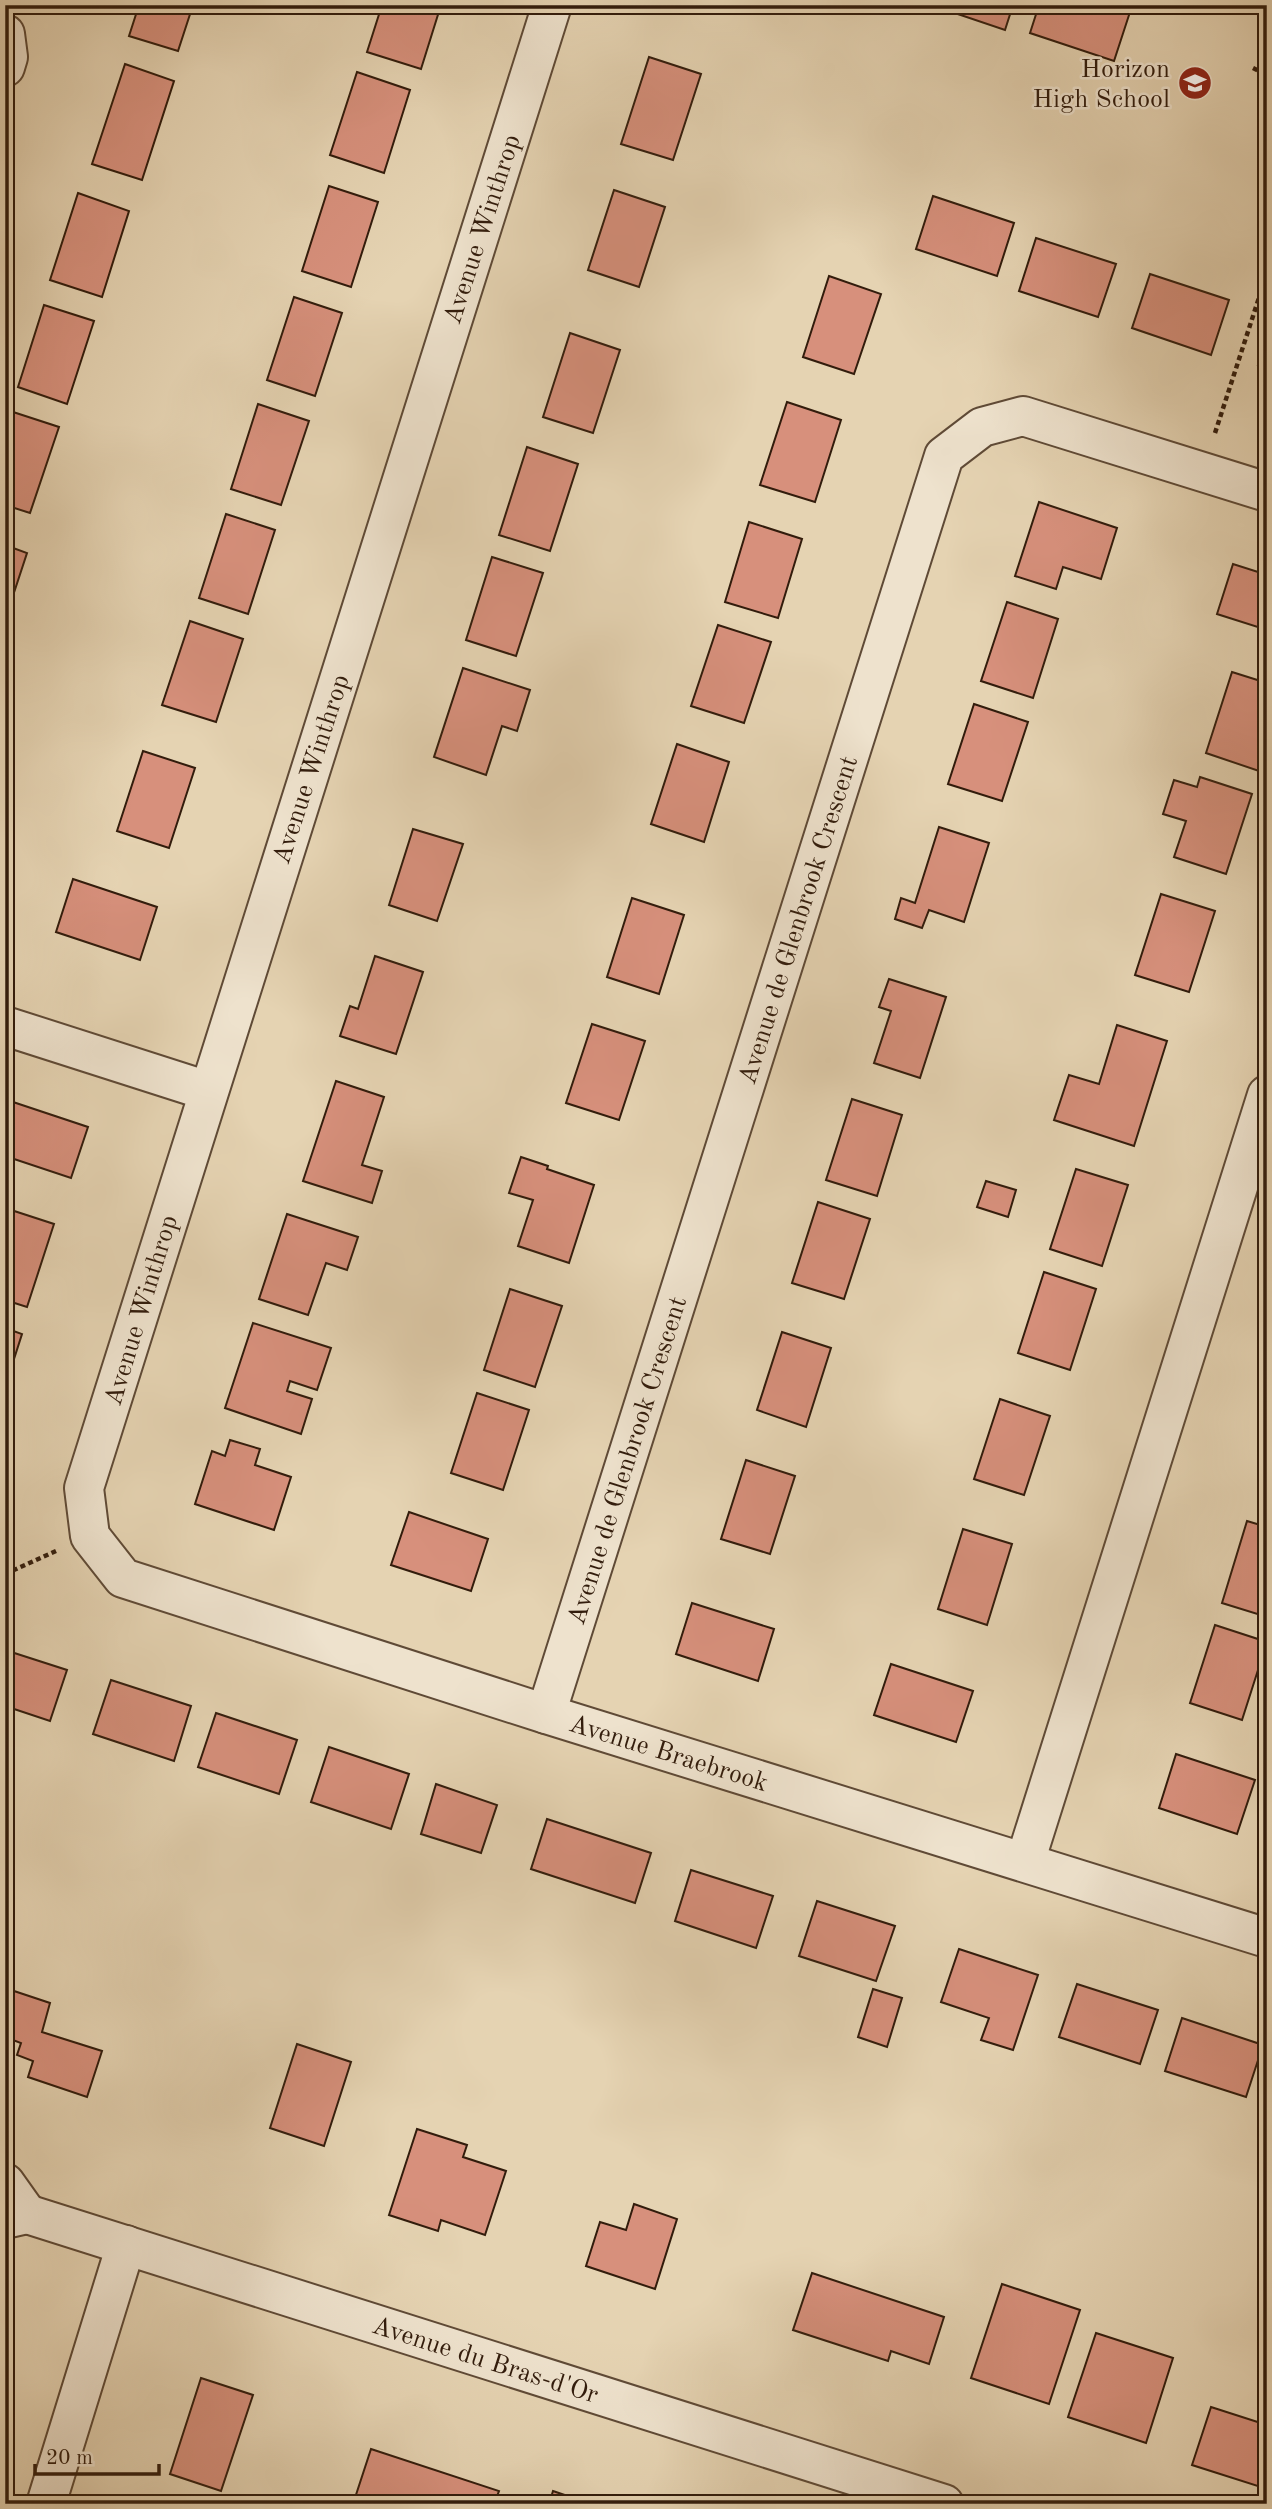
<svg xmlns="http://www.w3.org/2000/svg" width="1272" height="2509" viewBox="0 0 1272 2509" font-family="'Old Standard TT',serif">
	<rect width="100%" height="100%" fill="#e5d3b2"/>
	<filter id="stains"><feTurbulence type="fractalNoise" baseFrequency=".00286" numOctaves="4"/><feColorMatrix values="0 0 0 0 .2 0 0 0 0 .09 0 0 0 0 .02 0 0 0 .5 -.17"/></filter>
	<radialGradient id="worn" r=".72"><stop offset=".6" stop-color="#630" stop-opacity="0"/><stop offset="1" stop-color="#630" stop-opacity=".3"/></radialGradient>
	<g fill="#d7907c" stroke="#321c0c" stroke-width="2">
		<path d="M 139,5 L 193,5 L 178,51 L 129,36 Z"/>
		<path d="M 382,5 L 441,5 L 421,69 L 367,52 Z"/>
		<path d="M 931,5 L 1013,5 L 1005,30 Z"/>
		<path d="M 1039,5 L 1108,5 L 1130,12 L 1114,61 L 1030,33 Z"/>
		<path d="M 649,57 L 701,74 L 673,160 L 621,144 Z"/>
		<path d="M 125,64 L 174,81 L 142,180 L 92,164 Z"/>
		<path d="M 357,72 L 410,90 L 384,173 L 330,155 Z"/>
		<path d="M 329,186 L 378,202 L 351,287 L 302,271 Z"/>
		<path d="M 614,190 L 665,207 L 639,287 L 588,270 Z"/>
		<path d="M 78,193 L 129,211 L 102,297 L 50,280 Z"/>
		<path d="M 933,196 L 1014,223 L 997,276 L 916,249 Z"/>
		<path d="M 1036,238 L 1116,264 L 1098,317 L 1019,291 Z"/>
		<path d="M 1150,274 L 1229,300 L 1211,355 L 1132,328 Z"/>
		<path d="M 829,276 L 881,294 L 854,374 L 803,357 Z"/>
		<path d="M 294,297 L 342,313 L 315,396 L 267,380 Z"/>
		<path d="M 44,305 L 94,321 L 67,404 L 18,387 Z"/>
		<path d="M 570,333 L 620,350 L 593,433 L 543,417 Z"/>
		<path d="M 1267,339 L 1267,368 L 1258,365 Z"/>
		<path d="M 787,402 L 841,420 L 815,502 L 760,485 Z"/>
		<path d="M 258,404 L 309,421 L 281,505 L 231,489 Z"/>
		<path d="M 10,411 L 59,427 L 30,513 L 5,505 L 5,424 Z"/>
		<path d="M 527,447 L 578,464 L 550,551 L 499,535 Z"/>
		<path d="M 1039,502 L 1117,528 L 1101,579 L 1063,567 L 1056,589 L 1015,576 Z"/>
		<path d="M 226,514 L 275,530 L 248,614 L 199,598 Z"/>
		<path d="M 749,522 L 802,539 L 778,618 L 725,602 Z"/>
		<path d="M 5,545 L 27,553 L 5,620 Z"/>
		<path d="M 492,557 L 543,573 L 516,656 L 466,640 Z"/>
		<path d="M 1261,563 L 1267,565 L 1267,630 L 1217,614 L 1233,564 L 1258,572 Z"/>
		<path d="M 1007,602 L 1058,619 L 1033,698 L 981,681 Z"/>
		<path d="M 190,621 L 243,639 L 216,722 L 162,705 Z"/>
		<path d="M 718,625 L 771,642 L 744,723 L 691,706 Z"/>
		<path d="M 5,629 L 13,631 L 5,655 Z"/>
		<path d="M 463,668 L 530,690 L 517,731 L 502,726 L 486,775 L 434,757 Z"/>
		<path d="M 1232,672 L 1267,683 L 1267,746 L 1259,771 L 1206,753 Z"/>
		<path d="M 974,704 L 1028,722 L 1002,801 L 948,784 Z"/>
		<path d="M 677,744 L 729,762 L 704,842 L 651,824 Z"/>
		<path d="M 143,751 L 195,768 L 169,848 L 117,831 Z"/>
		<path d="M 1200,777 L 1252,794 L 1226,874 L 1174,857 L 1186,821 L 1163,814 L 1174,780 L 1197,787 Z"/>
		<path d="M 939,827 L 989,843 L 964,922 L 929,910 L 922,928 L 895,919 L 901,898 L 915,903 Z"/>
		<path d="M 413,829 L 463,844 L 437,921 L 389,905 Z"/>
		<path d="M 73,879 L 157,907 L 140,960 L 56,932 Z"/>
		<path d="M 1161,894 L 1215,911 L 1189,992 L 1135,975 Z"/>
		<path d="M 632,898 L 684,915 L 659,994 L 607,977 Z"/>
		<path d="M 375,956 L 423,972 L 396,1054 L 340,1036 L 350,1006 L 358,1009 Z"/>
		<path d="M 889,979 L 946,997 L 920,1078 L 874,1063 L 891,1011 L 879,1007 Z"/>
		<path d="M 592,1024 L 645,1041 L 619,1120 L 566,1103 Z"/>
		<path d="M 1117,1025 L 1167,1041 L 1134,1146 L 1054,1120 L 1069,1075 L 1099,1084 Z"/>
		<path d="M 336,1081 L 384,1097 L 362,1165 L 382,1171 L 372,1203 L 303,1181 Z"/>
		<path d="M 852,1099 L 902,1115 L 877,1196 L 826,1180 Z"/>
		<path d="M 10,1101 L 88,1127 L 71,1178 L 5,1156 L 5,1116 Z"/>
		<path d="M 521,1157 L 548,1166 L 547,1169 L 594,1185 L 569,1263 L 518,1246 L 533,1200 L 509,1193 Z"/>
		<path d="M 1076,1169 L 1128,1185 L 1102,1266 L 1050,1249 Z"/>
		<path d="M 986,1181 L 1016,1190 L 1008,1217 L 977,1207 Z"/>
		<path d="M 818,1202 L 870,1219 L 844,1299 L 792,1283 Z"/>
		<path d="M 5,1208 L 54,1224 L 27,1307 L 5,1300 Z"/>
		<path d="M 287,1214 L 358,1237 L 347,1270 L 326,1263 L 308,1315 L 259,1299 Z"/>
		<path d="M 1044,1272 L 1096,1289 L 1070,1370 L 1018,1353 Z"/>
		<path d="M 510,1289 L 562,1306 L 535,1387 L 484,1370 Z"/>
		<path d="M 253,1323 L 331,1348 L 317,1390 L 290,1381 L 287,1391 L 312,1399 L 301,1434 L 225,1408 Z"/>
		<path d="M 5,1328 L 22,1334 L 5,1387 Z"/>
		<path d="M 782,1332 L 831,1348 L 806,1427 L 757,1410 Z"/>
		<path d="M 477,1393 L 529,1410 L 503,1490 L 451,1473 Z"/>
		<path d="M 1000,1399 L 1050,1416 L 1024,1495 L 974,1479 Z"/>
		<path d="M 230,1440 L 260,1449 L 255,1465 L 291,1477 L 274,1530 L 195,1504 L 212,1451 L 225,1456 Z"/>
		<path d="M 746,1460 L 795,1476 L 770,1554 L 721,1539 Z"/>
		<path d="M 409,1512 L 488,1539 L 471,1591 L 391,1565 Z"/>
		<path d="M 1247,1521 L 1267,1527 L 1267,1617 L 1222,1603 Z"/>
		<path d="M 963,1529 L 1012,1544 L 987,1625 L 938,1609 Z"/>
		<path d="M 692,1603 L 774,1629 L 758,1681 L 676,1654 Z"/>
		<path d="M 1215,1625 L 1267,1642 L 1242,1720 L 1190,1703 Z"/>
		<path d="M 5,1650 L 67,1670 L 50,1721 L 5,1706 Z"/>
		<path d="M 891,1664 L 973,1691 L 956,1742 L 874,1715 Z"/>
		<path d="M 111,1680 L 191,1706 L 174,1761 L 93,1734 Z"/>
		<path d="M 216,1713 L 297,1740 L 279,1794 L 198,1767 Z"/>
		<path d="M 329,1747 L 409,1774 L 391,1829 L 311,1802 Z"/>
		<path d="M 1176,1754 L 1255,1780 L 1237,1834 L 1159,1808 Z"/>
		<path d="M 436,1784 L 497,1805 L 481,1853 L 421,1834 Z"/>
		<path d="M 547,1819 L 651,1853 L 635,1903 L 531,1869 Z"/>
		<path d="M 691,1870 L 773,1896 L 756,1948 L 675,1921 Z"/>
		<path d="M 817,1901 L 895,1926 L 876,1981 L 799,1956 Z"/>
		<path d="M 959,1949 L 1038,1975 L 1013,2050 L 981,2040 L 989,2018 L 941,2002 Z"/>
		<path d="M 1077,1984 L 1158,2010 L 1140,2064 L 1059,2037 Z"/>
		<path d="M 5,1988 L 50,2003 L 42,2032 L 102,2051 L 87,2097 L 28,2077 L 33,2061 L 17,2055 L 21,2043 L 5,2037 Z"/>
		<path d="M 873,1989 L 902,1998 L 887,2047 L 858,2037 Z"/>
		<path d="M 1182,2018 L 1263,2045 L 1246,2097 L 1165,2071 Z"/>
		<path d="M 297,2044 L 351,2062 L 324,2146 L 270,2128 Z"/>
		<path d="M 417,2129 L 467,2145 L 463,2157 L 506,2171 L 485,2235 L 441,2220 L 438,2231 L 389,2215 Z"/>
		<path d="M 634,2204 L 677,2219 L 655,2289 L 586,2266 L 600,2222 L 626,2230 Z"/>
		<path d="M 812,2273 L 944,2317 L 929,2364 L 891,2351 L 888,2361 L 793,2330 Z"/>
		<path d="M 1002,2284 L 1080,2310 L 1049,2404 L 971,2378 Z"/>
		<path d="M 1096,2333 L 1173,2358 L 1146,2443 L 1068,2417 Z"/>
		<path d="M 201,2378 L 253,2395 L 221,2491 L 170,2474 Z"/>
		<path d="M 1211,2407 L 1267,2425 L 1267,2489 L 1192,2465 Z"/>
		<path d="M 371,2449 L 499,2491 L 494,2504 L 353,2504 Z"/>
		<path d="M 553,2491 L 591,2504 L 549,2504 Z"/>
	</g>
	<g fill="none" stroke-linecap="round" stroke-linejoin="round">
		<g stroke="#5f4a36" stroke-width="42">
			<g id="street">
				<path id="s1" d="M 552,5 L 84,1488 L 90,1536 L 123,1578 L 546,1714 L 1267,1938"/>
				<path d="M 5,34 L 8,57 L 5,67"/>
				<path d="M 5,1026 L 208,1091"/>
				<path id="s2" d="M 546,1714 L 944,456 L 982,427 L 1023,416 L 1267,492"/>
				<path d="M 1025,1862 L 1267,1095"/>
				<path d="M 5,2183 L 27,2214 L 5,2219"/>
				<path id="s3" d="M 27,2214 L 944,2504"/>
				<path d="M 46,2504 L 126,2245"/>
			</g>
		</g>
		<g stroke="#321c0c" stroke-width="4.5" stroke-dasharray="5 3.5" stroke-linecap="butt">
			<path d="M 1253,68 L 1267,75"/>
			<path d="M 1215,433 L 1267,273"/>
			<path d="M 5,1574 L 56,1551"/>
		</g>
		<use href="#street" stroke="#eee2cd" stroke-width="38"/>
	</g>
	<defs>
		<g id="school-disc" transform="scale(1.75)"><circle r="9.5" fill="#8f2418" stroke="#eee2cd"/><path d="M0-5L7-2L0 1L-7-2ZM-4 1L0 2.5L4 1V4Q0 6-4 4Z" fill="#fff"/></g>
	</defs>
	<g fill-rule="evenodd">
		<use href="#school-disc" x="1195" y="83"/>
	</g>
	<g text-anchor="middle" stroke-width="5" stroke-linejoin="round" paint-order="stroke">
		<g font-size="26" fill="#321c0c" stroke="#eee2cd" text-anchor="end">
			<text x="1170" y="77">Horizon<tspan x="1170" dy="30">High School</tspan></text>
		</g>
		<g font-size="26" fill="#321c0c" stroke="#eee2cd">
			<text transform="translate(481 229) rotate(-72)" y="9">Avenue Winthrop</text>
			<text transform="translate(310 769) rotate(-72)" y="9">Avenue Winthrop</text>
			<text dy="9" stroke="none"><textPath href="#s2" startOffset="833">Avenue de Glenbrook Crescent</textPath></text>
			<text transform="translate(140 1310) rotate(-73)" y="9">Avenue Winthrop</text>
			<text dy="9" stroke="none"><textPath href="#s2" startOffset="266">Avenue de Glenbrook Crescent</textPath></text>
			<text dy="9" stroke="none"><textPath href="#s1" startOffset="2230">Avenue Braebrook</textPath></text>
			<text dy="9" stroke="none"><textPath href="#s3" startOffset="481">Avenue du Bras-d'Or</textPath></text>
		</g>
	</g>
	<rect width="1272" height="2509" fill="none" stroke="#e5d3b2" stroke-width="28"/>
	<rect x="7" y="7" width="1258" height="2495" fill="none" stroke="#321c0c" stroke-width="3.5"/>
	<rect x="14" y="14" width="1244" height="2481" fill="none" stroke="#321c0c" stroke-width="2"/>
	<path d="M35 2464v10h124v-10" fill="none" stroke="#321c0c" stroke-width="3.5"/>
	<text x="46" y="2464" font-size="21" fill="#321c0c" stroke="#eee2cd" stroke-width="5" paint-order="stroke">20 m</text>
	<rect width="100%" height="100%" filter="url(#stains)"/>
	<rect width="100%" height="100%" fill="url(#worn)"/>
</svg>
